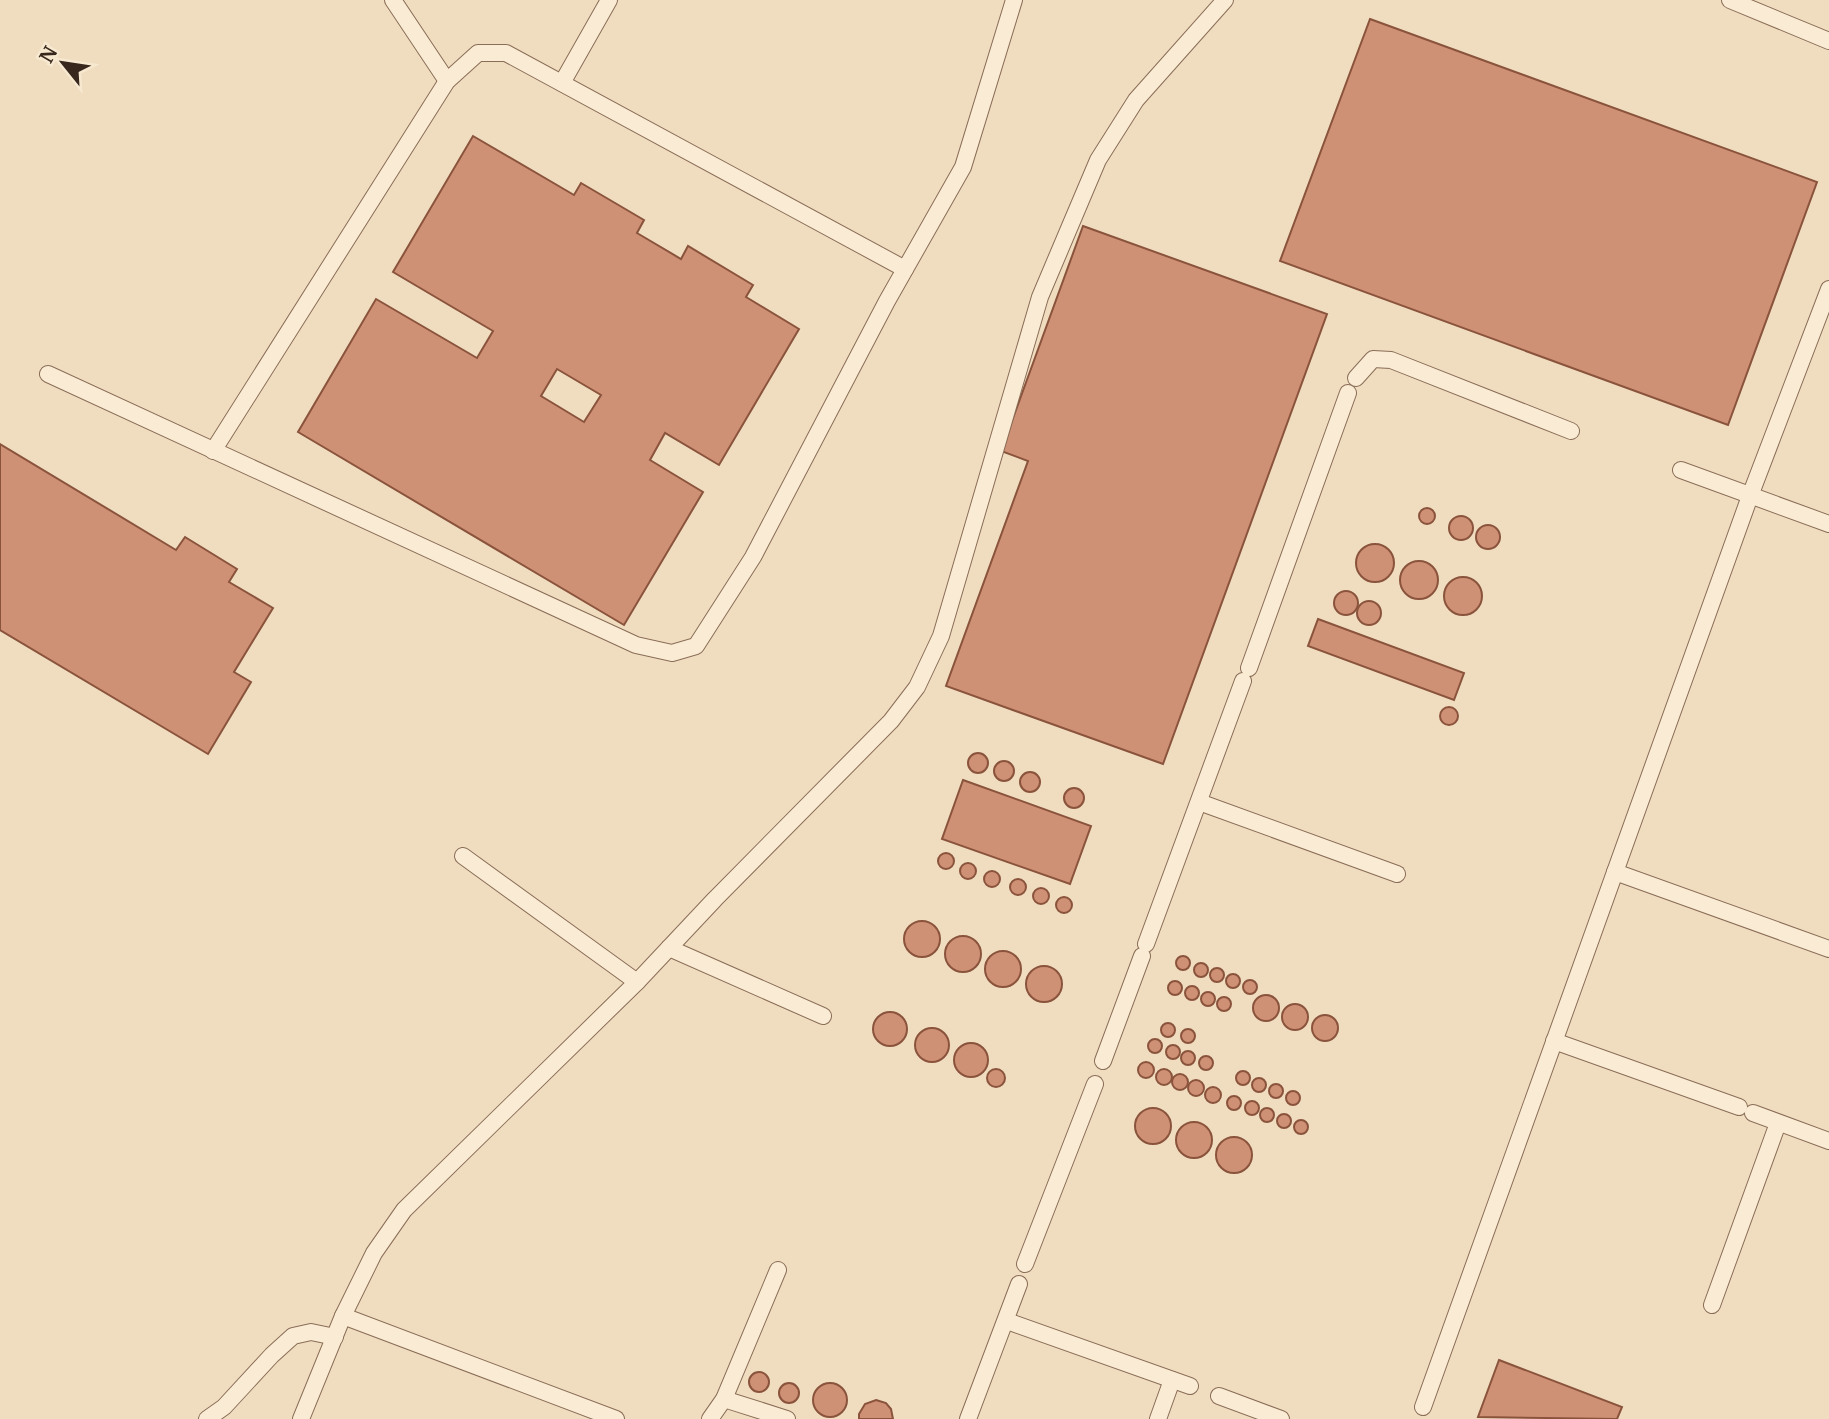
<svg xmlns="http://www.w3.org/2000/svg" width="1829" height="1419" viewBox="0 0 1829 1419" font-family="Merriweather,serif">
	<rect width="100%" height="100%" fill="#f0ddc0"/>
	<g fill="#cf9175" stroke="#8a533c" stroke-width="2" fill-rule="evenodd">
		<path d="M 1370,19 L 1817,182 L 1728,425 L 1280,261 Z"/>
		<path d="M 473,136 L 574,195 L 581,183 L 644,220 L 637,233 L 681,259 L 688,246 L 753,285 L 746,297 L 799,329 L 719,465 L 665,433 L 650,460 L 703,492 L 624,625 L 298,432 L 376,299 L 477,358 L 493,331 L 393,272 ZM 557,369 L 601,395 L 584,422 L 541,396 Z"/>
		<path d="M 1083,226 L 1327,314 L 1163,764 L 946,686 L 1028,461 L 1001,451 Z"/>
		<path d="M 0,444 L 176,550 L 185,537 L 237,569 L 229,582 L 273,608 L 234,672 L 251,682 L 208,754 L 0,630 Z"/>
		<circle cx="1427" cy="516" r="8"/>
		<circle cx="1461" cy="528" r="12"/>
		<circle cx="1488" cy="537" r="12"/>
		<circle cx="1375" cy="563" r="19"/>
		<circle cx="1419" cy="580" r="19"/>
		<circle cx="1463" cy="596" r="19"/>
		<circle cx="1346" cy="603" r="12"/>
		<circle cx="1369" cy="613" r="12"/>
		<path d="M 1318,619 L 1464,673 L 1454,700 L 1308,646 Z"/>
		<circle cx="1449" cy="716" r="9"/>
		<circle cx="978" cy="763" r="10"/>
		<circle cx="1004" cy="771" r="10"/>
		<circle cx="1030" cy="782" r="10"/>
		<path d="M 963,780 L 1091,826 L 1070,884 L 942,839 Z"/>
		<circle cx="1074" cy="798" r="10"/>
		<circle cx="946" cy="861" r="8"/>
		<circle cx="968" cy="871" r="8"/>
		<circle cx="992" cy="879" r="8"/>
		<circle cx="1018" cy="887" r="8"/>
		<circle cx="1041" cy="896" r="8"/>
		<circle cx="1064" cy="905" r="8"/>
		<circle cx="922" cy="939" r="18"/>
		<circle cx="963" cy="954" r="18"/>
		<circle cx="1003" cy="969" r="18"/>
		<circle cx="1183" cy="963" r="7"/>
		<circle cx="1201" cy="970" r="7"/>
		<circle cx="1044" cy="984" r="18"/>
		<circle cx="1217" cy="975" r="7"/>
		<circle cx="1233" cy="981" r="7"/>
		<circle cx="1250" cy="987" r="7"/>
		<circle cx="1175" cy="988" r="7"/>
		<circle cx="1192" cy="993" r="7"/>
		<circle cx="1208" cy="999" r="7"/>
		<circle cx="1266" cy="1008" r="13"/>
		<circle cx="1224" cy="1004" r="7"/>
		<circle cx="1295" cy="1017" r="13"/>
		<circle cx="890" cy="1029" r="17"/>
		<circle cx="1325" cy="1028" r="13"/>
		<circle cx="1168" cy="1030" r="7"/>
		<circle cx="932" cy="1045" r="17"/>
		<circle cx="1188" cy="1036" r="7"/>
		<circle cx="1155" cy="1046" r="7"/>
		<circle cx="971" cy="1060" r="17"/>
		<circle cx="1173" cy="1052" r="7"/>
		<circle cx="1188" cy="1058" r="7"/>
		<circle cx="1206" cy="1063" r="7"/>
		<circle cx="1146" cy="1070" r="8"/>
		<circle cx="996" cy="1078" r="9"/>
		<circle cx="1164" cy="1077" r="8"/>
		<circle cx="1243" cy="1078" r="7"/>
		<circle cx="1180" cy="1082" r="8"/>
		<circle cx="1259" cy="1085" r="7"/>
		<circle cx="1196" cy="1088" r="8"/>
		<circle cx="1276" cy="1091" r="7"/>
		<circle cx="1213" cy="1095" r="8"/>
		<circle cx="1293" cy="1098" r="7"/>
		<circle cx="1234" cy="1103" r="7"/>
		<circle cx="1252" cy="1108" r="7"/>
		<circle cx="1267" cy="1115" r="7"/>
		<circle cx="1153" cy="1126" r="18"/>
		<circle cx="1284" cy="1121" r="7"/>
		<circle cx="1301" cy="1127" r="7"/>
		<circle cx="1194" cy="1140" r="18"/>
		<circle cx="1234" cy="1155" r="18"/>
		<path d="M 1499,1360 L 1622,1407 L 1617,1419 L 1478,1417 Z"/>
		<circle cx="759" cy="1382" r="10"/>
		<circle cx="789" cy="1393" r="10"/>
		<circle cx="830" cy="1400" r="17"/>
		<path d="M 876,1400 L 886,1403 L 891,1409 L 893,1419 L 859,1419 L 859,1414 L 865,1404 Z"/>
	</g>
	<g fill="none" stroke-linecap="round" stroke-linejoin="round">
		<g stroke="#8a6d57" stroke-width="18">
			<g id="service">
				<path d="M 393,0 L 447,81"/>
				<path d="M 1730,0 L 1829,41"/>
				<path d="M 562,83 L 609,0"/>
				<path d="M 48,374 L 636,645 L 672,653 L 696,646 L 753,557 L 887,301 L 963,167 L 1014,0"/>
				<path d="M 1356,378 L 1373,359 L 1391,360 L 1571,431"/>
				<path d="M 213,451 L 447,81 L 478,53 L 506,53 L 905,269"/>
				<path d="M 1681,470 L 1829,524"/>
				<path d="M 1249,668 L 1348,393"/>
				<path d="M 1199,802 L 1397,874"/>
				<path d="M 463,856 L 637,982"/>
				<path d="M 1615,872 L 1829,949"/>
				<path d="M 1146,944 L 1243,681"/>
				<path d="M 669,948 L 823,1016"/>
				<path d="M 1554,1041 L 1739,1107"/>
				<path d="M 1103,1061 L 1142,956"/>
				<path d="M 1753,1113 L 1829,1141"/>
				<path d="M 1025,1264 L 1095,1084"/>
				<path d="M 1712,1305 L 1778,1123"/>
				<path d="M 343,1316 L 616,1419"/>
				<path d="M 1007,1321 L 1190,1386"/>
				<path d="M 1219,1396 L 1281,1419"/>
				<path d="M 724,1399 L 787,1419"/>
				<path d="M 1423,1407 L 1750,496 L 1829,289"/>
				<path d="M 207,1419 L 224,1407 L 272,1355 L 293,1336 L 311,1332 L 335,1337"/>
				<path d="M 301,1419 L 343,1316 L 374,1253 L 404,1210 L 637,982 L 715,899 L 891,721 L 917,687 L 941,636 L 1040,297 L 1098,160 L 1136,100 L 1225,0"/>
				<path d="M 710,1419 L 724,1399 L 778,1270"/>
				<path d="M 968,1419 L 1019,1284"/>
				<path d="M 1158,1419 L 1172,1380"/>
			</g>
		</g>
		<use href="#service" stroke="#faebd4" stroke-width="16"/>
	</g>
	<g transform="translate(63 63) rotate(300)" stroke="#f7e8d0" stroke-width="5" paint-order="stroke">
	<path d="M0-5L12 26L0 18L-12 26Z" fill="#38271c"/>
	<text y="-10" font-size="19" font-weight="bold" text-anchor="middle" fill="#38271c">N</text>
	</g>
</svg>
